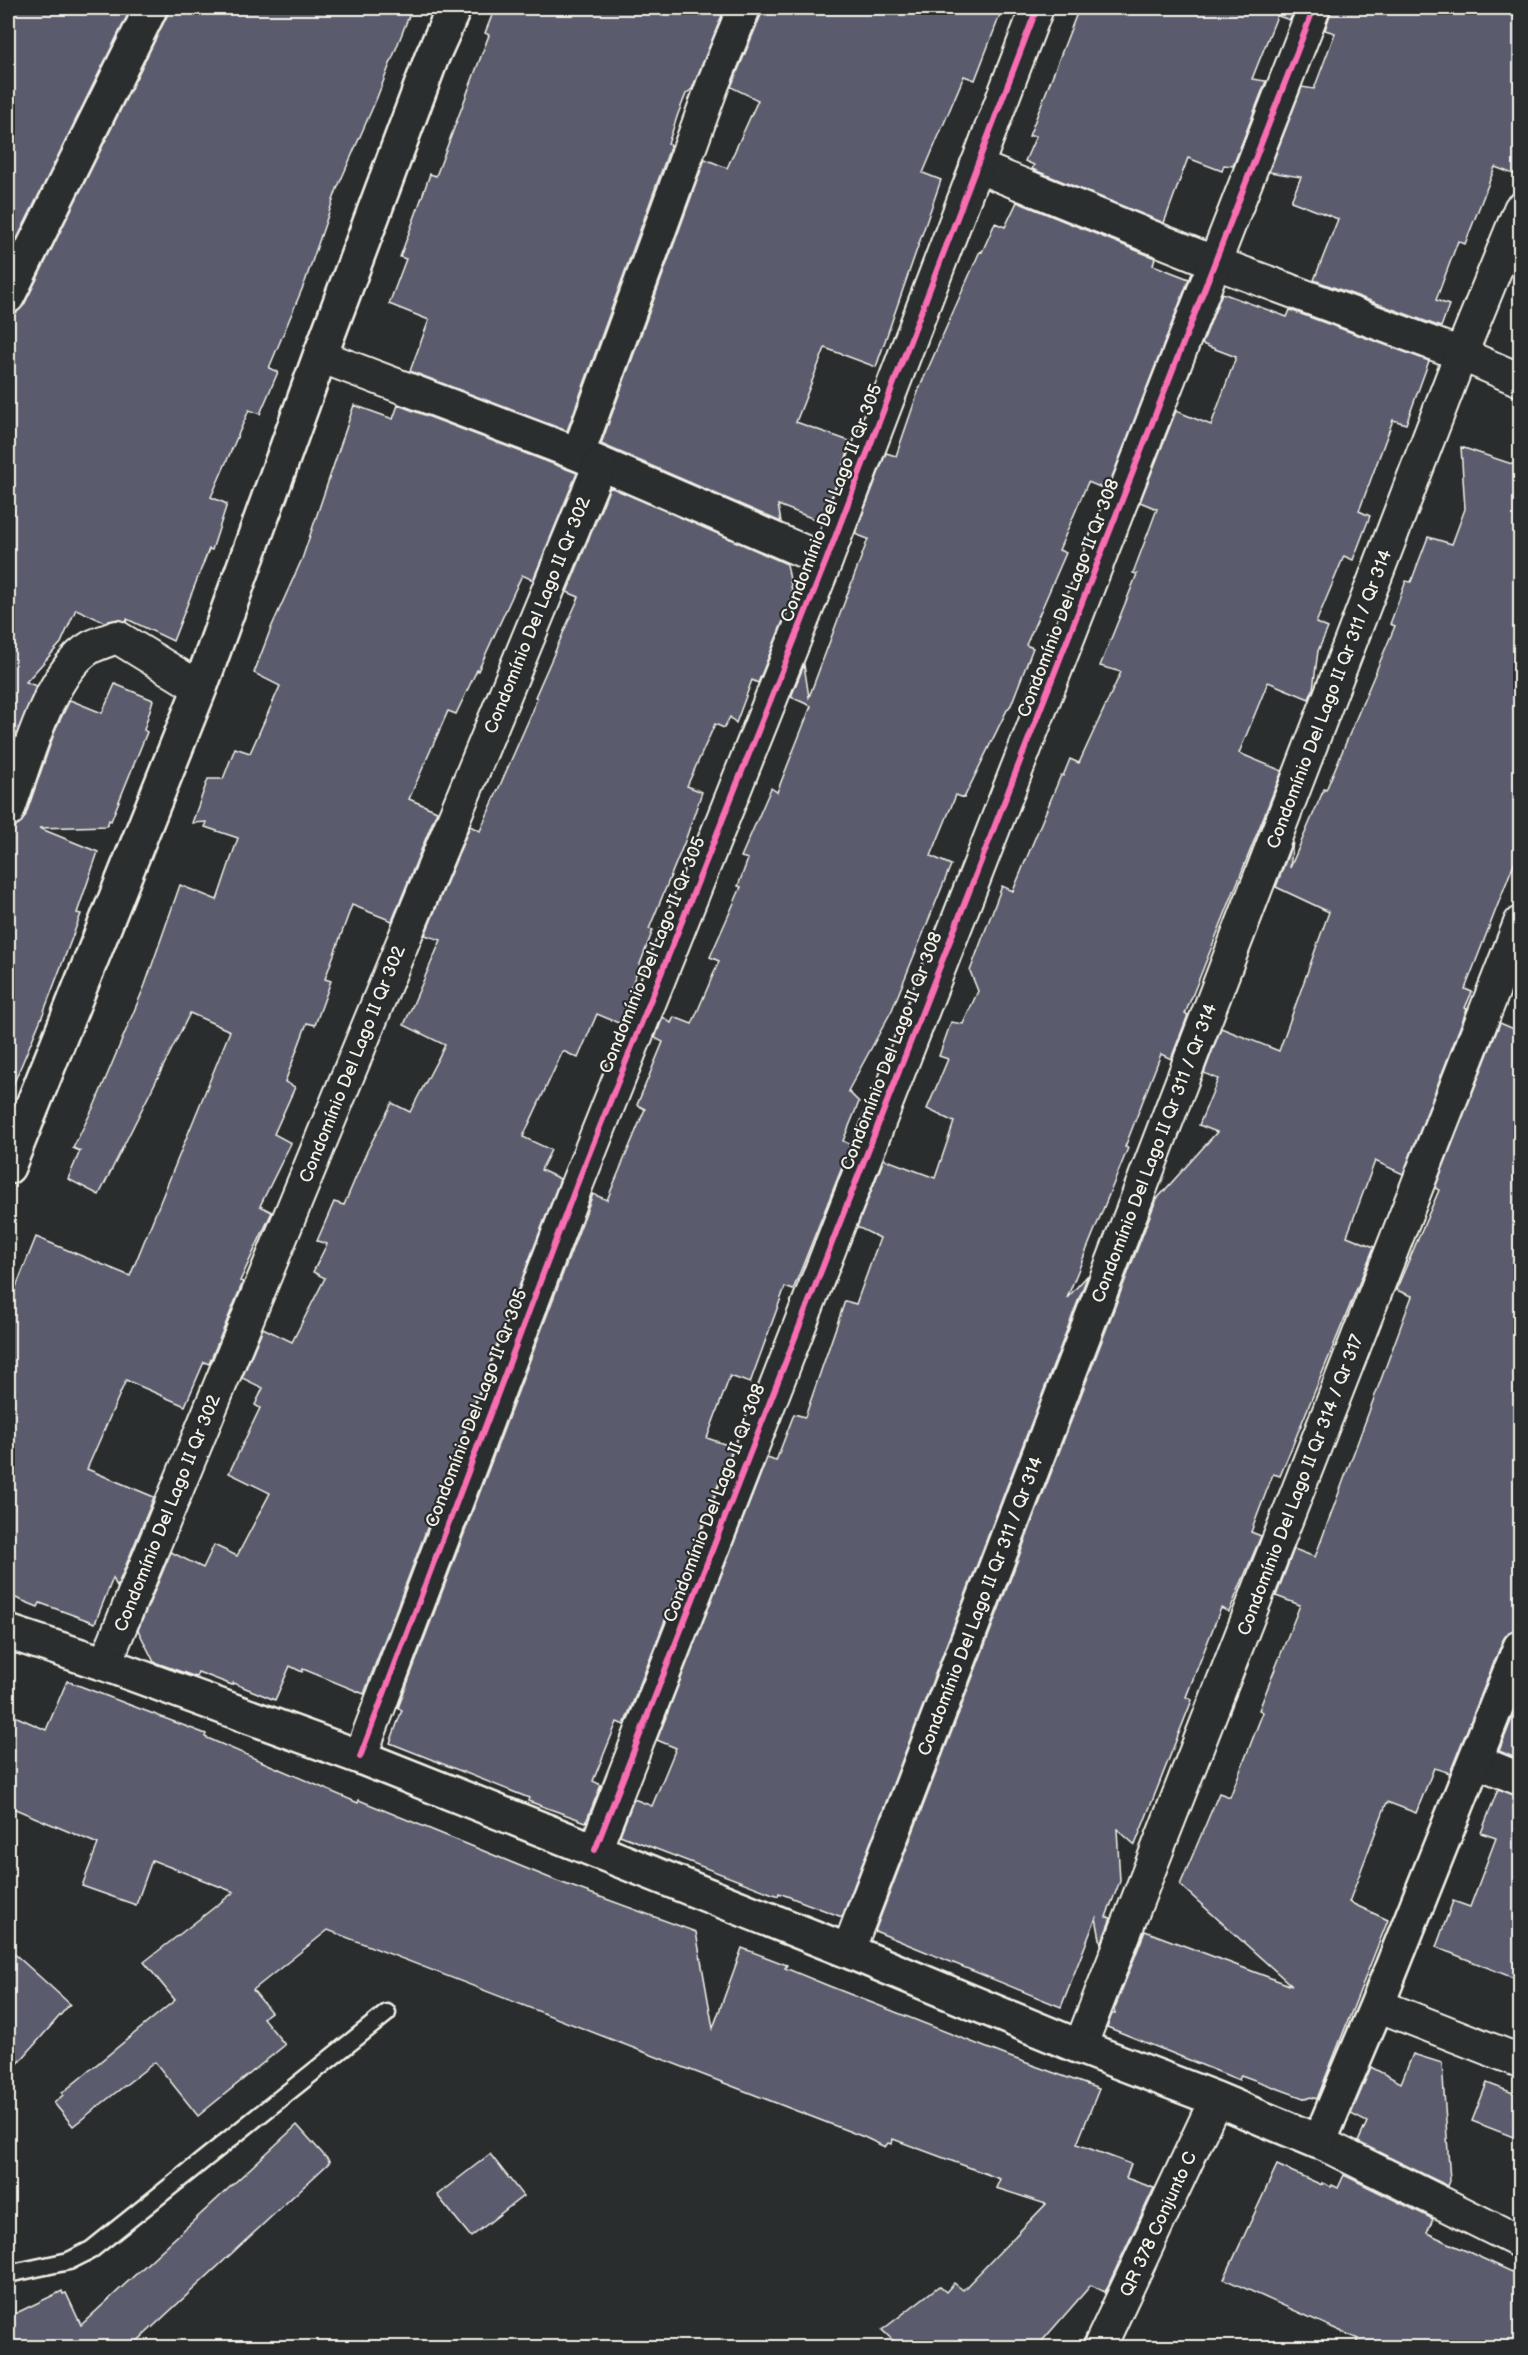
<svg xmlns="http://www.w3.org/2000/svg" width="1528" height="2355" viewBox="0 0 1528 2355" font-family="'Balsamiq Sans',sans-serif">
	<rect width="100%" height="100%" fill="#2a2d2e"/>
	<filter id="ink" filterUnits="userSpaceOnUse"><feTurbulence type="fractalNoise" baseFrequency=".0167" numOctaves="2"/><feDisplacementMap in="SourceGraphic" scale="12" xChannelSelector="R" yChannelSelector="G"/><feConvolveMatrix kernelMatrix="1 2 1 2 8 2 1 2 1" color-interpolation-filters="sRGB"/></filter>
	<g filter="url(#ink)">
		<g fill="#5a5c6e" stroke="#f4f1e8" stroke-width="1.5">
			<path d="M 8,8 L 131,8 L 8,257 Z"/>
			<path d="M 169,8 L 412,8 L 376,100 L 337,189 L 305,282 L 269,368 L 278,372 L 260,414 L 249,410 L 211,497 L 227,504 L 212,550 L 209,549 L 173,641 L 127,619 L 126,622 L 118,619 L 104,622 L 76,609 L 61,643 L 26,682 L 36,686 L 8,757 L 8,315 L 17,312 L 24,305 L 167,16 Z"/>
			<path d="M 495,8 L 725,8 L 692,89 L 686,94 L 678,114 L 668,144 L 671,145 L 567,431 L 410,371 L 429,320 L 389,304 L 406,259 L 400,257 L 417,211 L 430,174 L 436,176 L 489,35 L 485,33 Z"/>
			<path d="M 762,8 L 982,8 L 1000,15 L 975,80 L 964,76 L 923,173 L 941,180 L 876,367 L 825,348 L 796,422 L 852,442 L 822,522 L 778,505 L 781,522 L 601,444 L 705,159 L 727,168 L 758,100 L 731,87 L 761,15 Z"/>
			<path d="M 1079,8 L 1295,8 L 1290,20 L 1278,16 L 1279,11 L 1252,79 L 1266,81 L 1233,166 L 1224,165 L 1222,171 L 1188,158 L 1164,223 L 1032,169 L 1034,165 L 1025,161 L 1036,136 L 1029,136 Z"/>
			<path d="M 1332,8 L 1492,8 L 1521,19 L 1521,177 L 1495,167 L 1465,244 L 1458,241 L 1436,300 L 1449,305 L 1441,327 L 1314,280 L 1338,219 L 1291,201 L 1301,177 L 1269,172 L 1302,87 L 1314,89 L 1335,33 L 1325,30 Z"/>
			<path d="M 1017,202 L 1155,258 L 1153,265 L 1189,279 L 1107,490 L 1088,482 L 1059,550 L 1066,553 L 1026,645 L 1033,648 L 1011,705 L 1007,710 L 964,798 L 956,795 L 931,856 L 951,865 L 892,1010 L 848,1091 L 859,1102 L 843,1141 L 851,1145 L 793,1290 L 785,1287 L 750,1383 L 730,1376 L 707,1438 L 733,1447 L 624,1725 L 617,1722 L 593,1781 L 601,1785 L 586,1822 L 528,1801 L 529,1798 L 390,1743 L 402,1710 L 398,1708 L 593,1194 L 607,1200 L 645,1109 L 637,1105 L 663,1042 L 655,1038 L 663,1017 L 671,1023 L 674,1017 L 692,1024 L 719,961 L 710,957 L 741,887 L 738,886 L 748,859 L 741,857 L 771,788 L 777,792 L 811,706 L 791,697 L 804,665 L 809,697 L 868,539 L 855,534 L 886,453 L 896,456 L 919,389 L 980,251 L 982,252 L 995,223 L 1005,227 Z"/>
			<path d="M 1222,293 L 1287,317 L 1290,310 L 1429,361 L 1406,424 L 1393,420 L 1359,511 L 1370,516 L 1353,560 L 1344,556 L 1316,623 L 1328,628 L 1318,651 L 1313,689 L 1309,699 L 1268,682 L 1239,753 L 1282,771 L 1185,1014 L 1188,1015 L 1171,1059 L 1161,1054 L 1125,1147 L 1128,1148 L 1067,1298 L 1088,1275 L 842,1917 L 779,1893 L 778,1896 L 620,1835 L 634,1799 L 652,1806 L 676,1748 L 657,1740 L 767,1458 L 776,1461 L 794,1414 L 805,1417 L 845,1301 L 856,1304 L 880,1238 L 857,1227 L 884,1159 L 935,1178 L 954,1122 L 927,1109 L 948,1059 L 939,1056 L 951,1022 L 963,1024 L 978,991 L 970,971 L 1002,886 L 1013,891 L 1061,775 L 1063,776 L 1070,759 L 1079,763 L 1121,672 L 1100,666 L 1137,574 L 1133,573 L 1157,509 L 1140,502 L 1176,411 L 1211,425 L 1236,357 L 1202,344 Z"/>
			<path d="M 354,405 L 393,419 L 398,405 L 577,473 L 533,580 L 522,575 L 478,671 L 477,670 L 456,714 L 448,711 L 409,799 L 437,811 L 392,921 L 352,905 L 325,979 L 331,981 L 315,1025 L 307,1023 L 285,1082 L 295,1087 L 274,1134 L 291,1143 L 260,1206 L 272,1212 L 240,1281 L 243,1282 L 209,1364 L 204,1362 L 185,1406 L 126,1380 L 87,1469 L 154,1497 L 117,1587 L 113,1578 L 95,1623 L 40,1603 L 38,1607 L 8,1595 L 8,1307 L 36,1237 L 130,1276 L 230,1031 L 190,1013 L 99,1195 L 68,1179 L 80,1151 L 73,1148 L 95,1104 L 145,985 L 180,885 L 217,900 L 238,838 L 205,827 L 207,822 L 192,823 L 208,779 L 223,779 L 235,748 L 250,753 L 280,686 L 254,673 L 271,628 L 302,559 Z"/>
			<path d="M 1461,447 L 1521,467 L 1521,845 L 1465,989 L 1472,992 L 1465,1008 L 1467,1009 L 1403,1174 L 1375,1161 L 1347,1236 L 1374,1247 L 1280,1476 L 1273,1474 L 1251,1532 L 1261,1536 L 1229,1612 L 1221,1608 L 1186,1697 L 1192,1700 L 1135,1845 L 1117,1829 L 1120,1881 L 1106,1917 L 1111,1918 L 1101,1944 L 1096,1918 L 1061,2007 L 875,1931 L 1156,1200 L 1217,1132 L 1199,1125 L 1218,1079 L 1204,1073 L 1221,1028 L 1279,1051 L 1329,912 L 1276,887 L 1293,841 L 1290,868 L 1324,789 L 1326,790 L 1395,626 L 1390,624 L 1406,581 L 1411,582 L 1428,537 L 1452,544 L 1465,509 Z"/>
			<path d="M 610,487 L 787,564 L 793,596 L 758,683 L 752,680 L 736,723 L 730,717 L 724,728 L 715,724 L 687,786 L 702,792 L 685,841 L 649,929 L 653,930 L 630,990 L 634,993 L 621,1024 L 597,1014 L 578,1058 L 563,1051 L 523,1137 L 551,1150 L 541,1170 L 560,1179 L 364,1694 L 303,1669 L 302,1672 L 290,1666 L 275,1700 L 233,1683 L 232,1685 L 198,1672 L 196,1677 L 154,1662 L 138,1630 L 171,1552 L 203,1568 L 214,1545 L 237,1556 L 270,1493 L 229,1473 L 260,1408 L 255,1405 L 263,1388 L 242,1378 L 263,1328 L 292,1342 L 325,1278 L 313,1272 L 327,1244 L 317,1241 L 334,1202 L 344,1205 L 367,1151 L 392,1103 L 410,1112 L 445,1045 L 404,1025 L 441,940 L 425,935 L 470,826 L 480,831 L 533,710 L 537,698 L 535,697 L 579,597 L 567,592 Z"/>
			<path d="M 115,684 L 153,700 L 144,730 L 147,732 L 111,821 L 109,820 L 107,826 L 39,828 L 98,852 L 77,913 L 81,914 L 43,1014 L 8,1097 L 8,828 L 19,825 L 25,817 L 56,728 L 70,700 L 102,713 Z"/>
			<path d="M 1500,1023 L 1521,1032 L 1521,1629 L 1509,1632 L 1503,1640 L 1450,1773 L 1434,1768 L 1416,1813 L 1387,1802 L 1349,1902 L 1388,1920 L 1317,2099 L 1311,2097 L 1306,2099 L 1241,2075 L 1239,2080 L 1107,2027 L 1112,2014 L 1115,2014 L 1114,2010 L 1145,1931 L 1292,1986 L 1180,1885 L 1219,1793 L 1230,1797 L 1263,1712 L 1259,1710 L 1300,1605 L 1276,1596 L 1294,1549 L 1315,1557 L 1412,1296 L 1396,1290 L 1439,1190 L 1435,1188 Z"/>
			<path d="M 67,1681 L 206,1734 L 205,1737 L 358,1803 L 359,1800 L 557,1881 L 696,1932 L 713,2028 L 742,1948 L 787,1965 L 785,1968 L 829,1986 L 1010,2057 L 1099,2089 L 1077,2144 L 1131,2164 L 1126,2178 L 1154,2188 L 1105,2292 L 1091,2285 L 1036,2348 L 901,2348 L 882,2330 L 939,2286 L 946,2292 L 954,2283 L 963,2290 L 1046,2204 L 996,2188 L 1000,2179 L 893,2139 L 892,2144 L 888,2143 L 885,2147 L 864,2137 L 328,1930 L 253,1990 L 271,2012 L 263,2018 L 285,2045 L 198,2116 L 155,2062 L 73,2126 L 54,2103 L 63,2095 L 62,2093 L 175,2000 L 144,1962 L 234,1892 L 152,1860 L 136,1905 L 82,1886 L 98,1844 L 8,1806 L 8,1713 L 46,1730 Z"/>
			<path d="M 1521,1696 L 1521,1760 L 1499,1751 Z"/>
			<path d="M 1498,1789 L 1521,1797 L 1521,1981 L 1436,1947 L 1453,1901 L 1470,1907 L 1496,1838 L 1481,1833 Z"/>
			<path d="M 8,1948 L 70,2004 L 8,2075 Z"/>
			<path d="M 1413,2054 L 1442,2063 L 1450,2181 L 1448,2186 L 1358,2142 L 1367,2122 L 1351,2114 L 1371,2067 L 1401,2083 Z"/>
			<path d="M 1487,2083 L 1521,2096 L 1521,2140 L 1472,2121 Z"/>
			<path d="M 297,2125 L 330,2162 L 130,2348 L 8,2348 L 8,2317 L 62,2291 L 63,2294 L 66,2293 L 81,2325 Z"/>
			<path d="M 490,2154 L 523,2196 L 471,2237 L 437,2195 Z"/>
			<path d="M 1277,2165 L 1322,2185 L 1322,2183 L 1331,2187 L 1332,2185 L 1338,2188 L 1344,2175 L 1433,2219 L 1427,2233 L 1521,2276 L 1521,2348 L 1354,2348 L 1358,2339 L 1224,2279 Z"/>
		</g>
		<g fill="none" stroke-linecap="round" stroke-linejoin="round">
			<g stroke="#f4f1e8" stroke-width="21">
				<path id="lane" d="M 8,2274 L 69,2261 L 91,2250 L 387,2013"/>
			</g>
			<g stroke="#f4f1e8" stroke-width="36">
				<g id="street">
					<path d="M 976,166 L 1216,263 L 1461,354 L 1520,380"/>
					<path d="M 8,297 L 151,8"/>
					<path d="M 320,356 L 578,454 L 826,561"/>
					<path d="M 578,454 L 713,84 L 744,8"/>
					<path d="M 8,811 C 25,766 48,672 91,647 C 99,643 109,640 117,637 L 200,688"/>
					<path d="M 105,1664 L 600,464"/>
					<path d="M 360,1757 L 577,1184 L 826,561 L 1037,8"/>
					<path d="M 1476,1761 L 1520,1779"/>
					<path d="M 595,1850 L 1314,8"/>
					<path d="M 848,1951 L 1461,354 L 1520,209"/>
					<path d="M 1377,2005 L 1520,2061"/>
					<path d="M 1080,2047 L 1520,923"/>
					<path d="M 1319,2142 L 1520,2242"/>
					<path d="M 1099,2348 L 1216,2099"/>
				</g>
			</g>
			<g stroke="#f4f1e8" stroke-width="38">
				<g id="secondary">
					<path d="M 8,1167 L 200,688 L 320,356 L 432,57 L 454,8"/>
					<path d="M 8,1632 L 105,1664 L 360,1757 L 848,1951 L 1080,2047 L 1216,2099 L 1319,2142 L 1377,2005 L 1520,1647"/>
				</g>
			</g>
			<use href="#lane" stroke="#2a2d2e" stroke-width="16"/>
			<use href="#street" stroke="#2a2d2e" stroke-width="32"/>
			<use href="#secondary" stroke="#2a2d2e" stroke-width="33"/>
			<g stroke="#2a2d2e" stroke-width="10">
				<g id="cycleway">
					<path d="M 360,1757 L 577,1184 L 826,561 L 1037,8"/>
					<path d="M 595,1850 L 1314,8"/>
				</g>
			</g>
			<use href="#cycleway" stroke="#f96db3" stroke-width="6"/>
		</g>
	</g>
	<g text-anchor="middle" stroke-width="4.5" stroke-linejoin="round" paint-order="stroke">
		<g font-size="18" fill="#f4f1e8" stroke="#2a2d2e">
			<text transform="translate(831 503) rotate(-69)" y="6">Condomínio Del Lago II Qr 305</text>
			<text transform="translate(1068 598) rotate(-69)" y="6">Condomínio Del Lago II Qr 308</text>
			<text transform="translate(537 615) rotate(-68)" y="6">Condomínio Del Lago II Qr 302</text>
			<text transform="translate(1329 699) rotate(-69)" y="6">Condomínio Del Lago II Qr 311 / Qr 314</text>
			<text transform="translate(652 955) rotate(-68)" y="6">Condomínio Del Lago II Qr 305</text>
			<text transform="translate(891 1051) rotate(-69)" y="6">Condomínio Del Lago II Qr 308</text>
			<text transform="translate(352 1064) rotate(-68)" y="6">Condomínio Del Lago II Qr 302</text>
			<text transform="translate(1154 1153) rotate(-69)" y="6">Condomínio Del Lago II Qr 311 / Qr 314</text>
			<text transform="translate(476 1408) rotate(-69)" y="6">Condomínio Del Lago II Qr 305</text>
			<text transform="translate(1300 1485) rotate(-69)" y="6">Condomínio Del Lago II Qr 314 / Qr 317</text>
			<text transform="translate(714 1503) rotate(-69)" y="6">Condomínio Del Lago II Qr 308</text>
			<text transform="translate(167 1513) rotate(-68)" y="6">Condomínio Del Lago II Qr 302</text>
			<text transform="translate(980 1606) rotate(-69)" y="6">Condomínio Del Lago II Qr 311 / Qr 314</text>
			<text transform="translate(1158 2224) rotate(-65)" y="6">QR 378 Conjunto C</text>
		</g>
	</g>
	<rect width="1528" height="2355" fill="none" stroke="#2a2d2e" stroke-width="30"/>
	<rect x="15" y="15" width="1498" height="2325" fill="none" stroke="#f4f1e8" stroke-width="2" filter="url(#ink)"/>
</svg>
